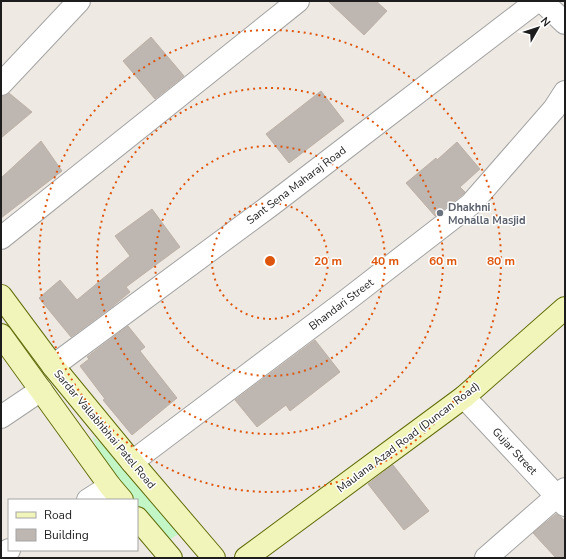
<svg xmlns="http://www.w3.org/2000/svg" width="566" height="559" viewBox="0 0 566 559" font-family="'Nunito Sans',sans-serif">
	<rect width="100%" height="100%" fill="#eeeae3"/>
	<path fill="#c2f6c7" d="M 92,436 L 119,458 L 178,534 L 165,543 L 137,508 L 137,500 L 131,500 L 106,469 Z"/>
	<g fill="#beb6b0" stroke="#beb1a7">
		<path d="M 328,1 L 376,1 L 387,11 L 364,35 Z"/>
		<path d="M 151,37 L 184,76 L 155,99 L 123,61 Z"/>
		<path d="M 321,91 L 344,121 L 289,163 L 266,134 Z"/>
		<path d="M 9,93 L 32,112 L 1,138 L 1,96 L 5,96 Z"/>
		<path d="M 41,141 L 62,171 L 1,218 L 1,178 Z"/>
		<path d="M 457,142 L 480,169 L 460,187 L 465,192 L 462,195 L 435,216 L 406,183 L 436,158 L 437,160 Z"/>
		<path d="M 152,209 L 180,247 L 126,287 L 130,292 L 113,306 L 71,337 L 39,298 L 60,280 L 77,300 L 130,256 L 115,236 Z"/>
		<path d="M 128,326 L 145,347 L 140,351 L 177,398 L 132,435 L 103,400 L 105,399 L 80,366 L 89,359 L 87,357 Z"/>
		<path d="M 315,340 L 340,372 L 290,411 L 286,405 L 257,427 L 235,400 Z"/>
		<path d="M 393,465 L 429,511 L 404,530 L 368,484 Z"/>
		<path d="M 556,514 L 561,517 L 565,521 L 565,558 L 556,558 L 533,533 Z"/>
	</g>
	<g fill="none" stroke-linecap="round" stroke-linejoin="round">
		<g stroke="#a4a4a4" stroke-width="24">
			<g id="minor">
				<path d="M 542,1 L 565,23"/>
				<path d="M 1,84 L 79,1"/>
				<path d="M 1,238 L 298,1"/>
				<path d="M 53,366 L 271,205 L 537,1"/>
				<path d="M 464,397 L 565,505"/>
				<path d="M 1,417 L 41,390"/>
				<path d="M 132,462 L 347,300 L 471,204 L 554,109 L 565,92"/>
				<path d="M 88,500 L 110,486"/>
				<path d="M 1,555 L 9,550"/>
				<path d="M 486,558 L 565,489"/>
			</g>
		</g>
		<g stroke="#616d0b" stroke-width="24">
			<g id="secondary">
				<path d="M 1,296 L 53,366 L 132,462 L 214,558"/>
				<path d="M 1,335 L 110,486 L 122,500"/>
				<path d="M 137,518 L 171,558"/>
				<path d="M 246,558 L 464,397 L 565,308"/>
			</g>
		</g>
		<use href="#minor" stroke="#fff" stroke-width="22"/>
		<use href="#secondary" stroke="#f1f5ba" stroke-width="22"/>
	</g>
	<g fill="none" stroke="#de560d" stroke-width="2" stroke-dasharray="2 4">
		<circle cx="270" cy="261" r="58"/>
		<circle cx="270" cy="261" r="115"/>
		<circle cx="270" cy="261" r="173"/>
		<circle cx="270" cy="261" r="231"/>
	</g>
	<circle fill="#6b7280" stroke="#fff" stroke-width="1.5" cx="440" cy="213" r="4"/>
	<g text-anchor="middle" stroke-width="3" stroke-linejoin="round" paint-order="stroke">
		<g font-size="11" fill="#1d1d1d" stroke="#fff">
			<text transform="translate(296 185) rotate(-37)" y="4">Sant Sena Maharaj Road</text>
			<text transform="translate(341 304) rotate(-37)" y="4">Bhandari Street</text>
			<text transform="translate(105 429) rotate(50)" y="4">Sardar Vallabhbhai Patel Road</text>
			<text transform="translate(408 437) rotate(-37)" y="4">Maulana Azad Road (Duncan Road)</text>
			<text transform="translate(515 451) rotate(47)" y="4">Gujar Street</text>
		</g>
		<g font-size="11" font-weight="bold" fill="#5b616d" stroke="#fff" text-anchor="start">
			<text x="448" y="211">Dhakhni<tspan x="448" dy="13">Mohalla Masjid</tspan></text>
		</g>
	</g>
	<circle cx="270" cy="261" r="6" fill="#de560d" stroke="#fff" stroke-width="2"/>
	<g font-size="12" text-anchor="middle" font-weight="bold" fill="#de560d" stroke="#fff" stroke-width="3" stroke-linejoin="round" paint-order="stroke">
		<text x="328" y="265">20 m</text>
		<text x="385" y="265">40 m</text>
		<text x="443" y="265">60 m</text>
		<text x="501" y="265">80 m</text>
	</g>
	<rect width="566" height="559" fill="none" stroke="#1d1d1d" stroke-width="4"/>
	<rect x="8" y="499" width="130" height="52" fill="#ffffff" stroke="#a5a5a5"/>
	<rect x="16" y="512" width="20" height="6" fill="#f1f5ba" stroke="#a5a5a5"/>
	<text x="44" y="519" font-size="12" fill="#1d1d1d">Road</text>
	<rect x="16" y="529" width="20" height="12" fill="#beb6b0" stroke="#a5a5a5"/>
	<text x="44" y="539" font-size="12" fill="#1d1d1d">Building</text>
	<g transform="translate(538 28) rotate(51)" stroke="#ffffff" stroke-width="3" paint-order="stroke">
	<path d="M0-3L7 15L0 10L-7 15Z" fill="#1d1d1d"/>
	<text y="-6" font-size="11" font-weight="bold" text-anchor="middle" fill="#1d1d1d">N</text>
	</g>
</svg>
